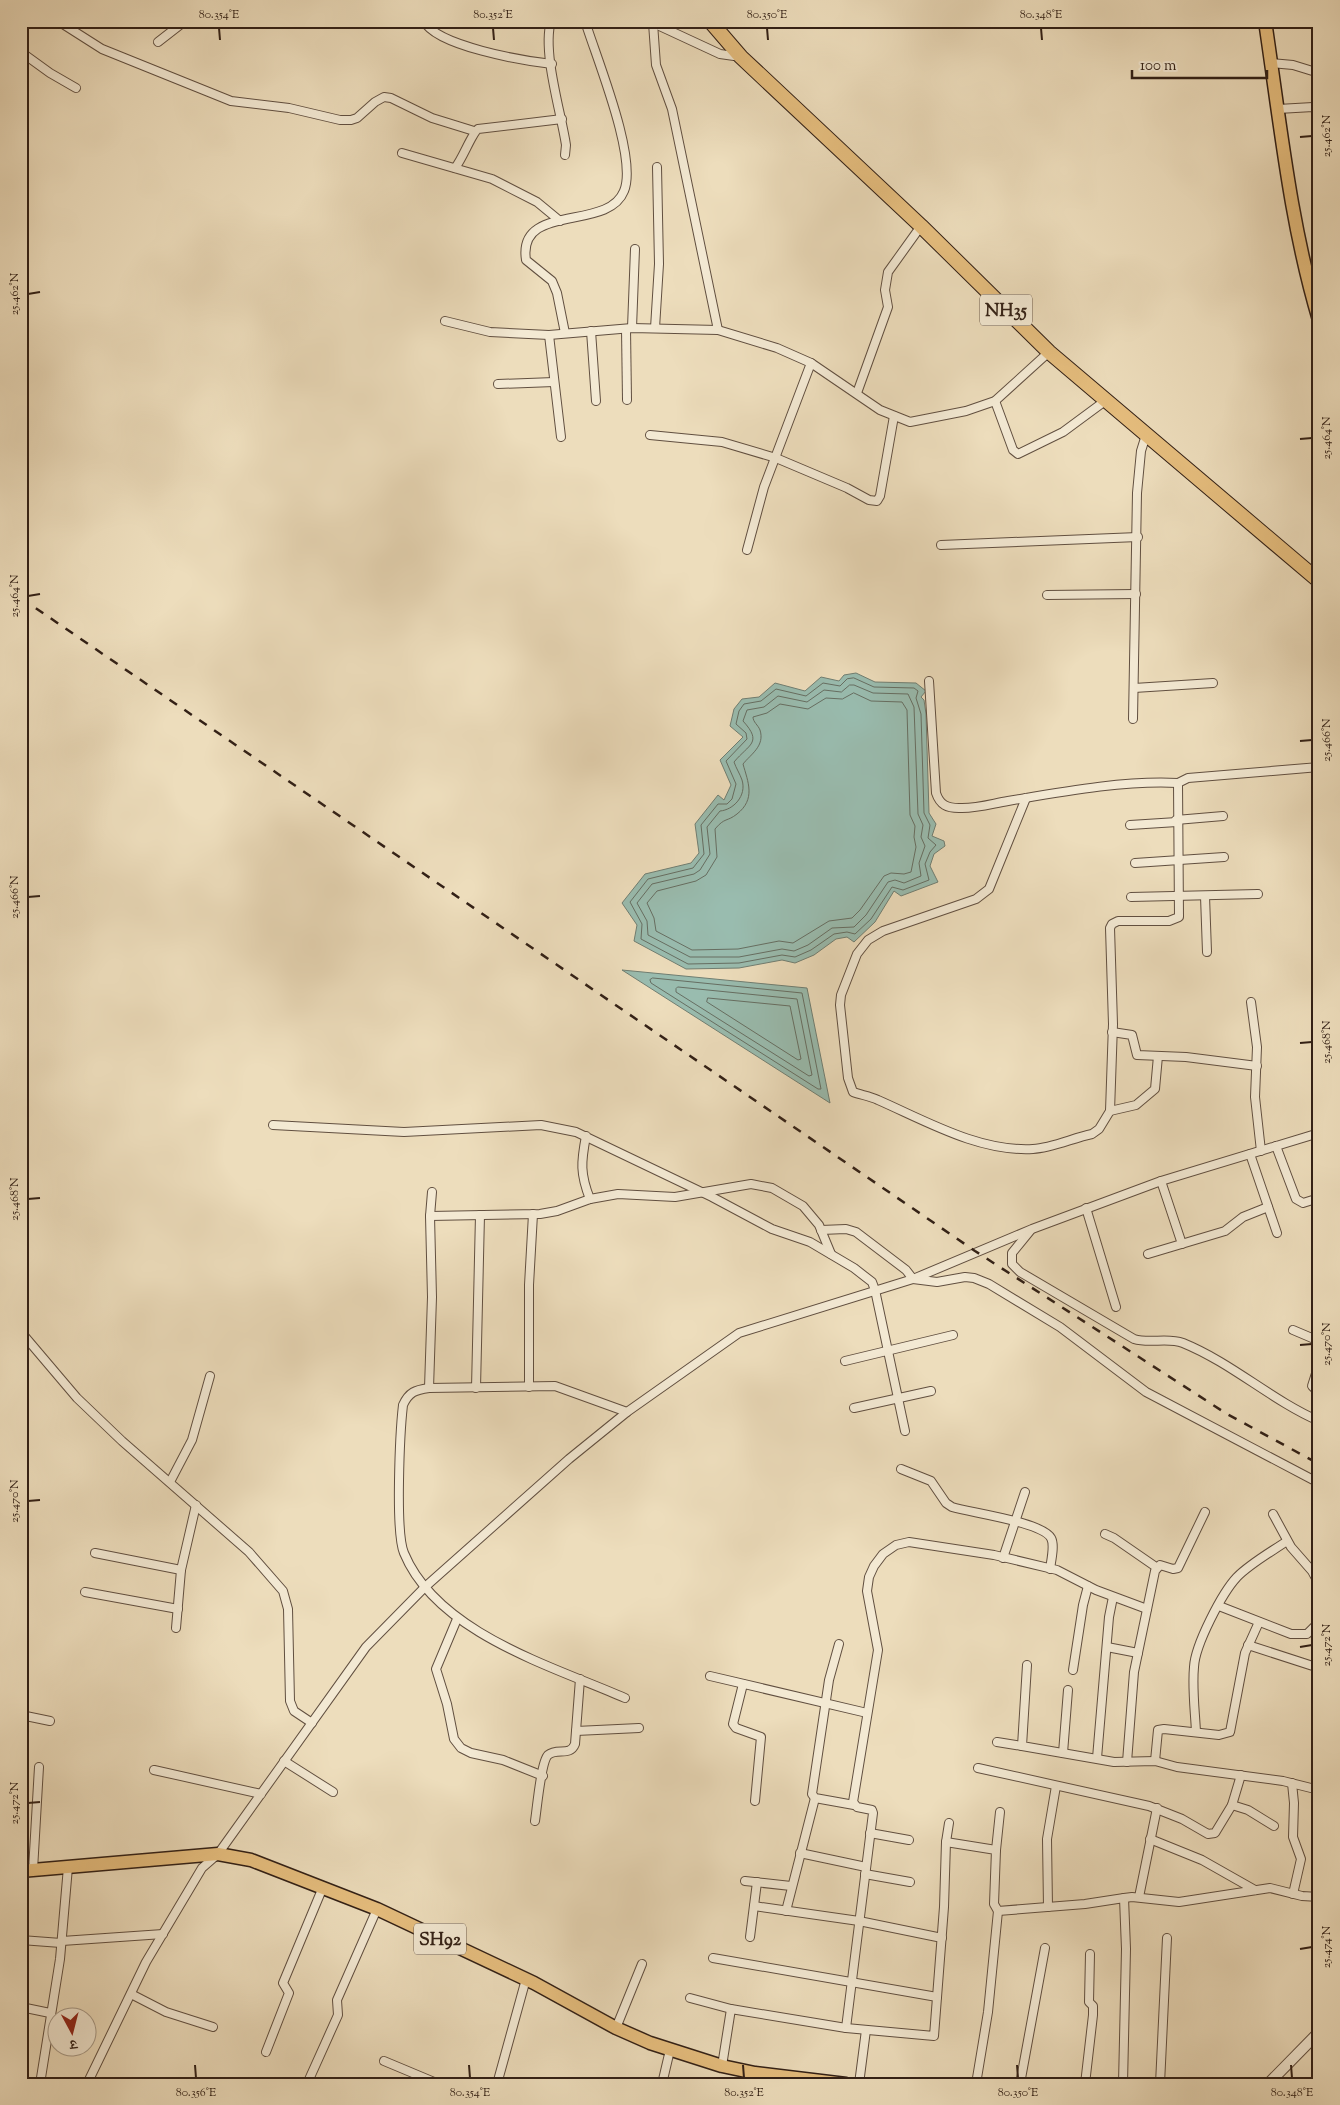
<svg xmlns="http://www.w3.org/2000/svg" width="1340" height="2105" viewBox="0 0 1340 2105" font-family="'Sorts Mill Goudy','Noto Serif Devanagari',serif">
	<rect width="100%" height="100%" fill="#edddbc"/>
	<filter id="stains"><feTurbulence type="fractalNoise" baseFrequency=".004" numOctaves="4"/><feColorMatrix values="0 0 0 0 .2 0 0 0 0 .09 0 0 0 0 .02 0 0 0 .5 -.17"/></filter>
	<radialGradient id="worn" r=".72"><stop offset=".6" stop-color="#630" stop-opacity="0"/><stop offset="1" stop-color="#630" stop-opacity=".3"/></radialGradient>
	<g fill="#99bcaf" stroke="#707e72">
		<path d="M 856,673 L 875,682 L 916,683 L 926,691 L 921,697 L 924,700 L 926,714 L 929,813 L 936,824 L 932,836 L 944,841 L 945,846 L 934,854 L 930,866 L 938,882 L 901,896 L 894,891 L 875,922 L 854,942 L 847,937 L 836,939 L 814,955 L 795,963 L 782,960 L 739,968 L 686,969 L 634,941 L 637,925 L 622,903 L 645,874 L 691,863 L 699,853 L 695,824 L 718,795 L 724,800 L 731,785 L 720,760 L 743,737 L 730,726 L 734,709 L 742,699 L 759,697 L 775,683 L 805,691 L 821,677 L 839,681 L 844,675 Z"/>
		<path d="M 622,970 L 807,988 L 830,1103 Z"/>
	</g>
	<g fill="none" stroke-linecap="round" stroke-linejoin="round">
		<g stroke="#666e62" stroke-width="1">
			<path d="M 854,678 L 874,687 L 914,688 L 918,691 L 916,698 L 921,714 L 924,813 L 930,825 L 928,838 L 936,845 L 930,852 L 925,864 L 929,880 L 903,890 L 892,887 L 871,919 L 855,934 L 847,932 L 834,934 L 811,950 L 795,957 L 782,955 L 739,963 L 688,964 L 641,939 L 642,924 L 630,902 L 648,879 L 693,868 L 704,854 L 701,825 L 718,804 L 727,804 L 732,799 L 736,784 L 726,761 L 747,739 L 746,733 L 736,724 L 739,711 L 744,704 L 761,701 L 776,689 L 806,696 L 823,683 L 840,686 L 847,679 Z"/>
			<path d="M 850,685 L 854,685 L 873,693 L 908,694 L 914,707 L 918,814 L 923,825 L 921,837 L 925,846 L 919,863 L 921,876 L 904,883 L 895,880 L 888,882 L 866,915 L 854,927 L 832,928 L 808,945 L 794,951 L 782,949 L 739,957 L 690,957 L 648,935 L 647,921 L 637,903 L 652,884 L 694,874 L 700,870 L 710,854 L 707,827 L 720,811 C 733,810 747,796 742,780 C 740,774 736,768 734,762 C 749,744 763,743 743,721 L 747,710 L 764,707 L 778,696 L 807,702 L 824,690 L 841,692 Z"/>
			<path d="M 854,693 L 871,701 L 902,702 L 907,710 L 910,815 L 915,826 L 914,837 L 916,847 L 911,872 L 904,874 L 891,873 L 884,876 L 860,910 L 852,918 L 829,921 L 793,943 L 779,941 L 738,949 L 692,950 L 656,931 L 654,918 L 647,903 L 657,891 L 696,881 L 706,875 L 717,857 L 715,829 C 725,817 727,822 737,814 C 756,799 748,782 743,764 C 751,754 765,746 760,730 C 758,725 753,722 753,717 L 767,713 L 780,704 L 808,709 L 826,698 L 842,699 Z"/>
			<path d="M 653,978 L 802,993 L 821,1089 L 818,1089 L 651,983 L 650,980 Z"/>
			<path d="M 678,987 L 797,999 L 812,1075 L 809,1076 L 676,992 L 676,989 Z"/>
			<path d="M 708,998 L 790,1006 L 801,1059 L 798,1060 L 707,1002 Z"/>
		</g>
		<g stroke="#614f40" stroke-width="10">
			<g id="minor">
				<path d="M 58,21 L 102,49 L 231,101 L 289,108 L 340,120 L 351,120 L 357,118 L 375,102 L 384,97 L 391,98 L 432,118 L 474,131"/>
				<path d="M 424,21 C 436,46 524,61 552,64"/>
				<path d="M 551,21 C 542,52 561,112 566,145 L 565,155"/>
				<path d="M 651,22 L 720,54 L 741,57"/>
				<path d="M 653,23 L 656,65 L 672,109 L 718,330"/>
				<path d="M 158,42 L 185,21"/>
				<path d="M 21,52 L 50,73 L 76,88"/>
				<path d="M 1271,63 L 1293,65 L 1319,73"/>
				<path d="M 1278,109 L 1313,107 L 1319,109"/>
				<path d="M 402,153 L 492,179 L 537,202 L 560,221"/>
				<path d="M 455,168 C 463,158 472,133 478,129 L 562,119"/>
				<path d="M 445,321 L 490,332 L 549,335 L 632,328 L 718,330 L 777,348 L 811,363 L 880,410 L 910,422 L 966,411 L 995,401 L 1049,352"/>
				<path d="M 632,328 L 635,249"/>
				<path d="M 655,328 L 659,264 L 657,167"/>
				<path d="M 626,329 L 627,400"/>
				<path d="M 591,331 L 596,401"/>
				<path d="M 565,333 L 557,293 L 552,281 L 526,260 C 517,202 608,232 624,191 C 638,158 596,57 585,21"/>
				<path d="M 549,335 L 561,437"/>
				<path d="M 498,384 L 554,382"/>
				<path d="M 857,393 L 888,307 L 885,290 L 888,272 L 921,226"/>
				<path d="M 995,401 L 1013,450 L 1018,454 L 1063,432 L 1105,401"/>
				<path d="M 650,435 L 722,442 L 776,458 L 847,488 L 869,500 L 877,501 L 880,496 L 894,416"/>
				<path d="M 941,545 L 1138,537"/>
				<path d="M 747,550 L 764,487 L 811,363"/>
				<path d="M 1047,595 L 1136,594"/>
				<path d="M 929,681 L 936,793 C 940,805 947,808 959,808 C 975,809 991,804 1008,801 C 1061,792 1125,780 1178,783"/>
				<path d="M 1134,688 L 1213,683"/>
				<path d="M 1133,719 L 1137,493 L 1141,451 L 1146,435"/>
				<path d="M 1026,798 L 989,889 L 976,899 L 883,931 L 868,940 L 857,954 L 841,995 L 840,1005 L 848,1078 L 853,1092 C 861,1095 870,1096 878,1100 C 926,1121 979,1152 1033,1149 C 1052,1148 1073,1138 1092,1134 L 1099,1129 L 1110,1111 L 1113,1024 L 1110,928 L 1112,924 L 1118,921 L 1169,921 L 1179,917 L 1178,783 L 1188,778 L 1319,767"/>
				<path d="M 1176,820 L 1223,816"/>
				<path d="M 1130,825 L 1177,822"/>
				<path d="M 1135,863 L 1224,857"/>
				<path d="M 1205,896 L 1207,952"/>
				<path d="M 1131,897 L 1258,894"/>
				<path d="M 1251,1002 L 1257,1047 L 1255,1097 L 1261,1151"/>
				<path d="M 1112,1032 L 1132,1035 L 1137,1055 L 1186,1057 L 1257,1066"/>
				<path d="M 1110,1111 L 1136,1105 L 1155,1089 L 1158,1056"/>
				<path d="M 273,1125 L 404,1132 L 541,1125 L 576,1132 L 712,1197 L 772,1229 L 810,1242 L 854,1268 L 872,1282 L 875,1290 L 905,1431"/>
				<path d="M 586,1136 C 581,1162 580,1174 590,1199"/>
				<path d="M 1276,1146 L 1296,1199 L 1303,1203 L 1319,1198"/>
				<path d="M 1250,1154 L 1277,1233"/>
				<path d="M 1161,1181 L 1182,1244"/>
				<path d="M 1086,1208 L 1116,1307"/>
				<path d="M 430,1216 L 540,1214 L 557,1211 L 590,1199 L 618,1194 L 675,1197 L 751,1184 L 772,1188 L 803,1206 L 819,1225 L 831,1254"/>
				<path d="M 821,1230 L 846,1229 L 856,1232 L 906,1270 L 913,1279 L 937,1282 L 965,1277 L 974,1278 L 989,1284 L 1060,1327 L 1146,1392 L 1319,1483"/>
				<path d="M 1030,1231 L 1012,1253 L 1012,1264 L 1020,1272 L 1134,1339 C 1150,1344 1167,1337 1183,1343 C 1232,1363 1271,1400 1319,1421"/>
				<path d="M 1148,1254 L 1225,1231 L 1243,1217 L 1268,1207"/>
				<path d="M 1293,1330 L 1319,1341"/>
				<path d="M 21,1332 L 77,1398 L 122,1441 L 249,1552 L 283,1591 L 288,1609 L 290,1701 L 294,1711 L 312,1723"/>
				<path d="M 845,1361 L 953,1335"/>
				<path d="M 1319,1364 L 1312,1386 L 1319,1393"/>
				<path d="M 529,1387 L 529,1285 L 533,1214"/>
				<path d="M 429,1388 L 432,1297 L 430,1216 L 432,1192"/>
				<path d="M 476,1388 L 480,1215"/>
				<path d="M 854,1408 L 931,1391"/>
				<path d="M 901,1469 L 931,1481 L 946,1503 L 952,1507 C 972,1513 1042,1522 1051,1538 C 1055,1545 1051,1561 1050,1569"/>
				<path d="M 170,1482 L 192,1440 L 210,1376"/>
				<path d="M 1273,1514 L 1291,1547 L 1312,1571 L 1319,1584"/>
				<path d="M 1105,1534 L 1114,1538 L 1156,1567"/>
				<path d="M 95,1553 L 181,1570"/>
				<path d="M 1003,1558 L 1025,1492"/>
				<path d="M 85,1592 L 178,1609"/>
				<path d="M 1219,1606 L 1291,1634 L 1307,1634 L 1319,1622"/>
				<path d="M 457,1619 L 436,1669 L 447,1704 L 454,1739 L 461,1748 L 471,1753 L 503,1760 L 543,1776"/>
				<path d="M 176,1628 L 181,1570 L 196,1505"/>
				<path d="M 839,1644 L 829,1680 L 812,1794 L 815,1798 L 854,1805"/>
				<path d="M 1248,1645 L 1319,1668"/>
				<path d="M 1107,1647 L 1138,1653"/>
				<path d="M 1027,1665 L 1022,1746 L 1114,1762 L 1155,1761 L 1177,1767 L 1283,1781 L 1319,1790"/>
				<path d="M 1073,1670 L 1083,1605 L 1088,1586"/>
				<path d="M 710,1676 L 867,1713"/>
				<path d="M 743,1684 L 733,1724 L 736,1728 L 761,1737 L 755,1801"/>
				<path d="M 625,1698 C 552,1666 437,1633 404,1553 C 395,1532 400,1431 403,1405 C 409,1392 415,1390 429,1388 L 555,1386 L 627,1412"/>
				<path d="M 21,1715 L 50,1721"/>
				<path d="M 576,1731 L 639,1728"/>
				<path d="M 1196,1732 C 1195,1711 1192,1688 1194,1667 C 1195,1645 1222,1593 1237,1577 C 1251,1563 1271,1552 1287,1541"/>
				<path d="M 997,1742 L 1022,1746"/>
				<path d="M 1063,1753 L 1068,1690"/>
				<path d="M 1097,1758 L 1109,1617 L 1113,1597"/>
				<path d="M 284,1761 L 333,1792"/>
				<path d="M 1155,1761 L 1158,1730 L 1164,1729 L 1219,1735 L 1230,1732 L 1245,1653 L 1259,1622"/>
				<path d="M 1127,1762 L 1134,1672 L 1155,1571 L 1160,1565 L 1173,1569 L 1178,1568 L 1205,1512"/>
				<path d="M 978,1768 L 1149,1806 L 1182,1819 L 1208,1834 L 1215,1833 L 1232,1805 L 1241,1775"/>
				<path d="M 154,1770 L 261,1794"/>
				<path d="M 1292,1783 L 1294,1803 L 1293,1837 L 1301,1859 L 1293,1894"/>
				<path d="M 1232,1805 L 1248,1810 L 1274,1826"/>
				<path d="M 535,1821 C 537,1808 541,1762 548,1755 C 557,1747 570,1757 575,1744 L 580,1679"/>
				<path d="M 870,1833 L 909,1840"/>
				<path d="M 1150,1839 L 1202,1860 L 1255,1890"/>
				<path d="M 946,1842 L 996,1850 L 994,1904 L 998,1911 L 1085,1904 L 1124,1898 L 1126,1949 L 1123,2084"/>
				<path d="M 996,1850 L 1000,1812"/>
				<path d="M 800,1853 L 866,1867"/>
				<path d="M 33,1870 L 39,1767"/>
				<path d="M 865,1874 L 910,1882"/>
				<path d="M 745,1881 L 791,1886"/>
				<path d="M 1139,1897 L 1157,1808"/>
				<path d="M 1124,1898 L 1132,1897 L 1179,1902 L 1270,1888 L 1302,1896 L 1319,1897"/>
				<path d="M 754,1906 L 859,1921 L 942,1938"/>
				<path d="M 1048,1907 L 1047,1839 L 1056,1786"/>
				<path d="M 786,1911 L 815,1798"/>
				<path d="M 750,1937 L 757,1882"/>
				<path d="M 21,1940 L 61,1943"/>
				<path d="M 62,1941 L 163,1934"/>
				<path d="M 713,1958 L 937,1997"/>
				<path d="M 131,1994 L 166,2012 L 213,2027"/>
				<path d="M 690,1998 L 731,2009"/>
				<path d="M 21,2007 L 50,2013"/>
				<path d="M 616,2028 L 642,1964"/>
				<path d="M 846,2028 L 873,1813 L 872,1810 L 857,1807 L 853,1802 L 878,1650 L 867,1591 L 869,1577 L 874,1566 L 883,1554 L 896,1545 L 909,1542 L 994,1555 L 1057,1570 L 1096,1590 L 1147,1609"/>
				<path d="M 266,2052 L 289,1993 L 283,1983 L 323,1887"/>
				<path d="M 384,2061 L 439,2084"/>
				<path d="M 722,2066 L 731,2009 L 846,2028 L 934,2036 L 944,1907 L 946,1842 L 949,1823"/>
				<path d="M 40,2084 L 60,1959 L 68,1867"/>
				<path d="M 87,2084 L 146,1962 L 202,1868 L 218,1854 L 366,1647 L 425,1587 L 569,1459 L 627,1412 L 739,1333 L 913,1279 L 1032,1229 L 1161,1181 L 1319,1133"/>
				<path d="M 307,2084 L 338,2015 L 337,2000 L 377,1909"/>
				<path d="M 497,2084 L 526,1979"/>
				<path d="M 662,2084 L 670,2050"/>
				<path d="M 751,2084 L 755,2073"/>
				<path d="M 859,2084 L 866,2030"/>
				<path d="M 976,2084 L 988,2012 L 998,1911"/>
				<path d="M 1020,2084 L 1045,1948"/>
				<path d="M 1085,2084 L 1093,2015 L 1093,2006 L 1089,2002 L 1090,1954"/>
				<path d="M 1160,2084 L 1167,1938"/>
			</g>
		</g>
		<g stroke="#614f40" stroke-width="12">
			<path id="tertiary" d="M 1268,2084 L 1319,2032"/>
		</g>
		<g stroke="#322016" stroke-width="15">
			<g id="primary">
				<path d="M 1265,21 C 1280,121 1290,223 1319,320"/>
				<path d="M 21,1871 L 218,1854 L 251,1860 L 377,1909 L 534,1983 L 616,2028 L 650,2043 L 722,2066 L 755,2073 L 846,2084"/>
			</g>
		</g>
		<g stroke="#322016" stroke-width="16">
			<path id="trunk" d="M 710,21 L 741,57 L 921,226 L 1049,352 L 1319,581"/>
		</g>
		<use href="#minor" stroke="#f3e9d3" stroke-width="8"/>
		<use href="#tertiary" stroke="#f3e9d3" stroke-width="10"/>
		<use href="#primary" stroke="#e6be7e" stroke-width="12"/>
		<use href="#trunk" stroke="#e6be7e" stroke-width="14"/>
		<path stroke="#322016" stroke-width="2.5" stroke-dasharray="9 9" stroke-linecap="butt" d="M 21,598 L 975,1251 L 1227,1414 L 1319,1464"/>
	</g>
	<path fill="none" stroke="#322016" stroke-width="2" d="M 219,28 L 220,40M 493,28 L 494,40M 767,28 L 768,40M 1041,28 L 1042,40M 1300,137 L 1312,136M 28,294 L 40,292M 1300,439 L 1312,438M 28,596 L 40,594M 1300,741 L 1312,740M 28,897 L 40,896M 1300,1043 L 1312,1042M 28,1199 L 40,1198M 1300,1345 L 1312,1344M 28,1501 L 40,1500M 1300,1647 L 1312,1645M 28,1803 L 40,1802M 1300,1949 L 1312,1947M 195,2065 L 196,2078M 469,2065 L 470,2078M 743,2065 L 744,2078M 1017,2065 L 1018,2078M 1291,2065 L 1292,2078"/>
	<g text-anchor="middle" stroke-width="5" stroke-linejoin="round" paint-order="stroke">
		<g fill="#f3e9d3" stroke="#6c5c4f" stroke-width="1">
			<rect x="980" y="294.5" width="52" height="31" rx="4"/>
			<rect x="414" y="1923.5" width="52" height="31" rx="4"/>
		</g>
		<g font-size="18" font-weight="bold" fill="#322016">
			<text x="1006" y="316">NH35</text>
			<text x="440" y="1945">SH92</text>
		</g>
	</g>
	<rect width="1340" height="2105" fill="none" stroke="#edddbc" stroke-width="55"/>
	<g transform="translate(72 2032) rotate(173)"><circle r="24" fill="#f3e9d3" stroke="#a69987"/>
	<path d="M0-4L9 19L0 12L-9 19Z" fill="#8f2418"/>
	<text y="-8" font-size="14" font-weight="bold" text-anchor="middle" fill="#322016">उ</text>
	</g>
	<path d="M1132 70v8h135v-8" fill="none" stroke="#322016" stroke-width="2.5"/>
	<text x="1140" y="70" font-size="15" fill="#322016" stroke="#f3e9d3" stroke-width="4" paint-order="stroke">100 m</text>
	<rect x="28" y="28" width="1284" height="2050" fill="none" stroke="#322016" stroke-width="2"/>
	<g font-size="12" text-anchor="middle" fill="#322016">
		<text x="219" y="18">80.354°E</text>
		<text x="493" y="18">80.352°E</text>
		<text x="767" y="18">80.350°E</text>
		<text x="1041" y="18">80.348°E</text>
		<text transform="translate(1326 136) rotate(-90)" y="4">25.462°N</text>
		<text transform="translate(14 294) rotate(-90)" y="4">25.462°N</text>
		<text transform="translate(1326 438) rotate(-90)" y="4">25.464°N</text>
		<text transform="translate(14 596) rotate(-90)" y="4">25.464°N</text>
		<text transform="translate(1326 740) rotate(-90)" y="4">25.466°N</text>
		<text transform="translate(14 897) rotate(-90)" y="4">25.466°N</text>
		<text transform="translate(1326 1042) rotate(-90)" y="4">25.468°N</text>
		<text transform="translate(14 1199) rotate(-90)" y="4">25.468°N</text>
		<text transform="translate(1326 1344) rotate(-90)" y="4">25.470°N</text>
		<text transform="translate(14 1501) rotate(-90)" y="4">25.470°N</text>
		<text transform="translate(1326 1645) rotate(-90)" y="4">25.472°N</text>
		<text transform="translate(14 1803) rotate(-90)" y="4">25.472°N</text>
		<text transform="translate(1326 1947) rotate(-90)" y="4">25.474°N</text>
		<text x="196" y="2096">80.356°E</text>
		<text x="470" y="2096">80.354°E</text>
		<text x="744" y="2096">80.352°E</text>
		<text x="1018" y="2096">80.350°E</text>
		<text x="1292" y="2096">80.348°E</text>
	</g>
	<rect width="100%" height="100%" filter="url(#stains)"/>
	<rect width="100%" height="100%" fill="url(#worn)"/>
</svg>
